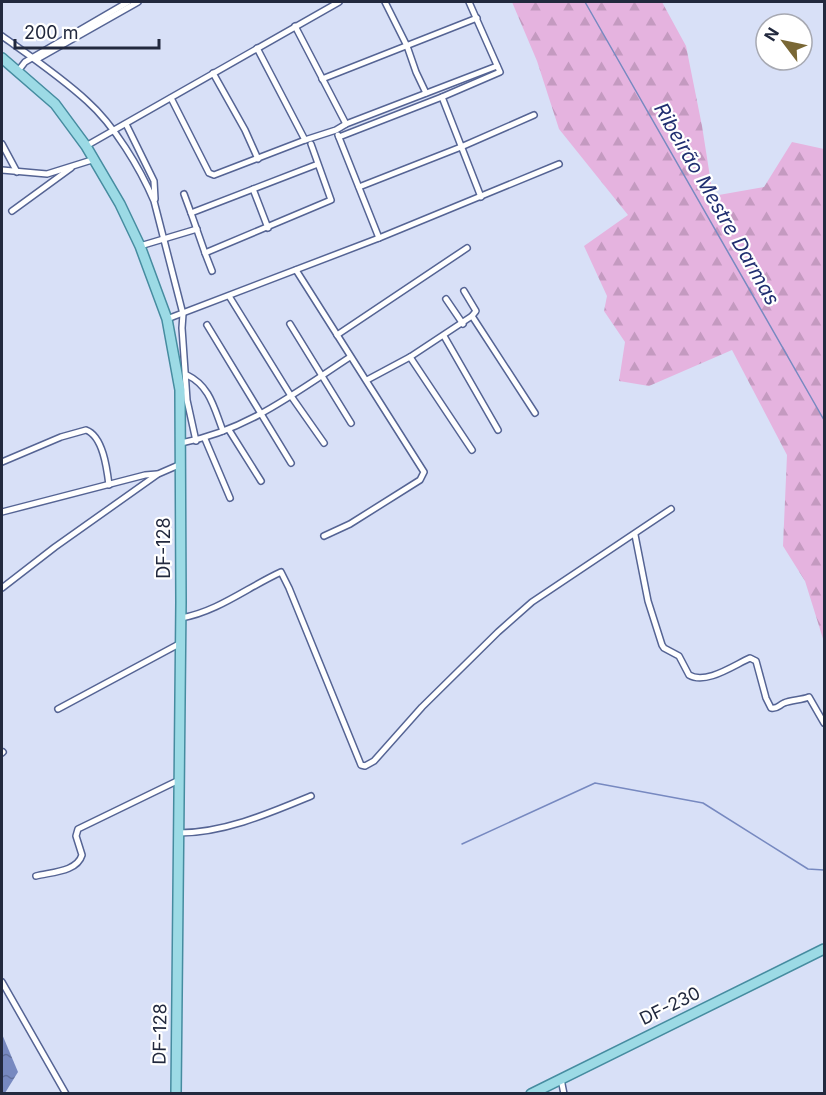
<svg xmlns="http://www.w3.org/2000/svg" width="826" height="1095" viewBox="0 0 826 1095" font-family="Inter,sans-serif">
	<defs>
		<pattern id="forest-firs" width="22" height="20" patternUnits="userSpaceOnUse" patternTransform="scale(1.5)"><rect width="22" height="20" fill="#e5b3df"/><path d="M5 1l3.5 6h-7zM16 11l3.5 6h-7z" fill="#c49ac0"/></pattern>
		<pattern id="water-ripples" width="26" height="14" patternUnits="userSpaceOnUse" patternTransform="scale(1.5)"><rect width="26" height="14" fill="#7789c0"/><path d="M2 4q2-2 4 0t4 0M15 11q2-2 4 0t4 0" fill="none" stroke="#61709d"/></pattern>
	</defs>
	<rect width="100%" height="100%" fill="#d8e0f7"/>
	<path fill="url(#forest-firs)" d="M 512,2 L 662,2 L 686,46 L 702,126 L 713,196 L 764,187 L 792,142 L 824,149 L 824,642 L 805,581 L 783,546 L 787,455 L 732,350 L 649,386 L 619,381 L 625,342 L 604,311 L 607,296 L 584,246 L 628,215 L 559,129 L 537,61 Z"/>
	<path fill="url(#water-ripples)" d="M 2,1034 L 18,1072 L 5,1093 L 2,1093 Z"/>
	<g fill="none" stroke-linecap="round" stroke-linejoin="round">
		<g stroke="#7789c0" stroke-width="1.5">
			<path d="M 585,2 L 824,420"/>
			<path d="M 462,844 L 595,783 L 703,803 L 808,869 L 824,870"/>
		</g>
		<g stroke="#556494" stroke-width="8">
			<g id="minor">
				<path d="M 385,2 L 407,46 L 416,72 L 426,93"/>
				<path d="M 295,26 L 346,124"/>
				<path d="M 2,36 C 30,56 61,77 87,101 C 114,125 140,168 154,201 L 183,314 L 182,328 L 187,400 L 196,441"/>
				<path d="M 257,48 L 305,140"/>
				<path d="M 39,58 L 138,2"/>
				<path d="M 18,71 L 25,62 L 128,2"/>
				<path d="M 213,73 L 245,130 L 258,159"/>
				<path d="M 322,79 L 477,18"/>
				<path d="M 442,97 L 481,197"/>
				<path d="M 171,98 L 209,173 L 214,175 L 305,140 L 336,130 L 346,124 L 497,66"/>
				<path d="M 126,124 L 154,181 L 155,199"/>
				<path d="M 338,135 L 379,238"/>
				<path d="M 339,137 L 442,97 L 500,72 L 469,2"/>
				<path d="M 2,144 L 17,172"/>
				<path d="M 311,144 L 331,200 L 205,253 L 191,213 L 318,164"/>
				<path d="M 86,146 L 339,2"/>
				<path d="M 2,170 L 47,174 L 95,159"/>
				<path d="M 359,187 L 461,147 L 534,115"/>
				<path d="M 253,189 L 268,228"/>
				<path d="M 184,194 L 191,213"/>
				<path d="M 12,211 L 71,168"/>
				<path d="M 140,246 L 197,229"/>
				<path d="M 205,253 L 212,271"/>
				<path d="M 296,270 L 424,472 L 420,480 L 350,524 L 324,536"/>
				<path d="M 229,296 L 291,396 L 324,443"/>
				<path d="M 446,299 L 463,324"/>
				<path d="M 472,316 L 535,413"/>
				<path d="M 167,319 L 379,238 L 559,164"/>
				<path d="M 290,324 L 351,423"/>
				<path d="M 207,325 L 291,463"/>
				<path d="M 337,335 L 467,248"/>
				<path d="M 444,336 L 498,430"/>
				<path d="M 410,357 L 472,450"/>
				<path d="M 187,375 C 210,386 214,408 223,431"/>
				<path d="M 367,380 L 410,357 L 472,316 L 476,311 L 464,291"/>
				<path d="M 229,430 L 261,481"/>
				<path d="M 205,439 L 230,498"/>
				<path d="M 181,443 C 246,431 295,393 350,357"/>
				<path d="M 2,462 L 61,437 L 86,430 C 103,436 107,469 109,485"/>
				<path d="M 2,512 L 145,475 L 157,474"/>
				<path d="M 635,535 L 648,601 L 662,645 L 664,648 L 679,656 L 689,675 C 706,685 734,665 750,658 L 756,661 L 766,698 L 771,708 C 778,709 778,706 784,703 C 791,700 802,700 809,697 L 824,723"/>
				<path d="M 2,588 L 55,547 L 158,474 L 181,464"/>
				<path d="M 181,618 C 217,612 248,587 281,572 L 289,588 L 361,765 L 365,766 L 374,761 L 422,707 L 498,632 L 532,602 L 671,509"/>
				<path d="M 58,709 L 179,644"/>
				<path d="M 2,753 L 3,752"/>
				<path d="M 178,833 C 224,833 270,813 311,796"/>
				<path d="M 36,876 C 51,872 77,872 82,855 L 76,836 L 78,829 L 179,780"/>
				<path d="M 2,982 L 66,1094"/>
				<path d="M 561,1079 L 564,1094"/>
			</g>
		</g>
		<g stroke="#468ca0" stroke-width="12">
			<g id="primary">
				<path d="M 2,58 L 55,104 L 86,146 L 120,204 L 140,246 L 167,319 L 180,390 L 181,602 L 176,1094"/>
				<path d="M 531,1094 L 824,949"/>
			</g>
		</g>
		<use href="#minor" stroke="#fff" stroke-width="5"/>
		<use href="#primary" stroke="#9cdae5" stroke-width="9"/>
	</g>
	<g text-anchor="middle" stroke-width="4.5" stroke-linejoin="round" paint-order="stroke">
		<g font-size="18" fill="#22293e" stroke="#fff">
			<text transform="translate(164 548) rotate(-90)" y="6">DF-128</text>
			<text transform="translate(670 1006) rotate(-26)" y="6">DF-230</text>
			<text transform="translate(160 1034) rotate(-89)" y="6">DF-128</text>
		</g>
		<g font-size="20" font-style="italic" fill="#212f71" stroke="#fff">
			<text transform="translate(717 204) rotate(60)" y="7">Ribeirão Mestre Darmas</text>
		</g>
	</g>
	<rect width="826" height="1095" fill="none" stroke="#22293e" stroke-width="6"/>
	<g transform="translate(784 42) rotate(302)"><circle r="28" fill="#ffffff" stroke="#a7a9b2" stroke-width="1.5"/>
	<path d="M0-4.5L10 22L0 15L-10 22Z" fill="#796735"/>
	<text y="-9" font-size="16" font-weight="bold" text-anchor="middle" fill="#22293e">N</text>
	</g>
	<path d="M15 39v9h144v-9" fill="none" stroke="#22293e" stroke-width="3"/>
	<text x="24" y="39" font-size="18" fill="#22293e" stroke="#ffffff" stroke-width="4.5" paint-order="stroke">200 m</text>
</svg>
